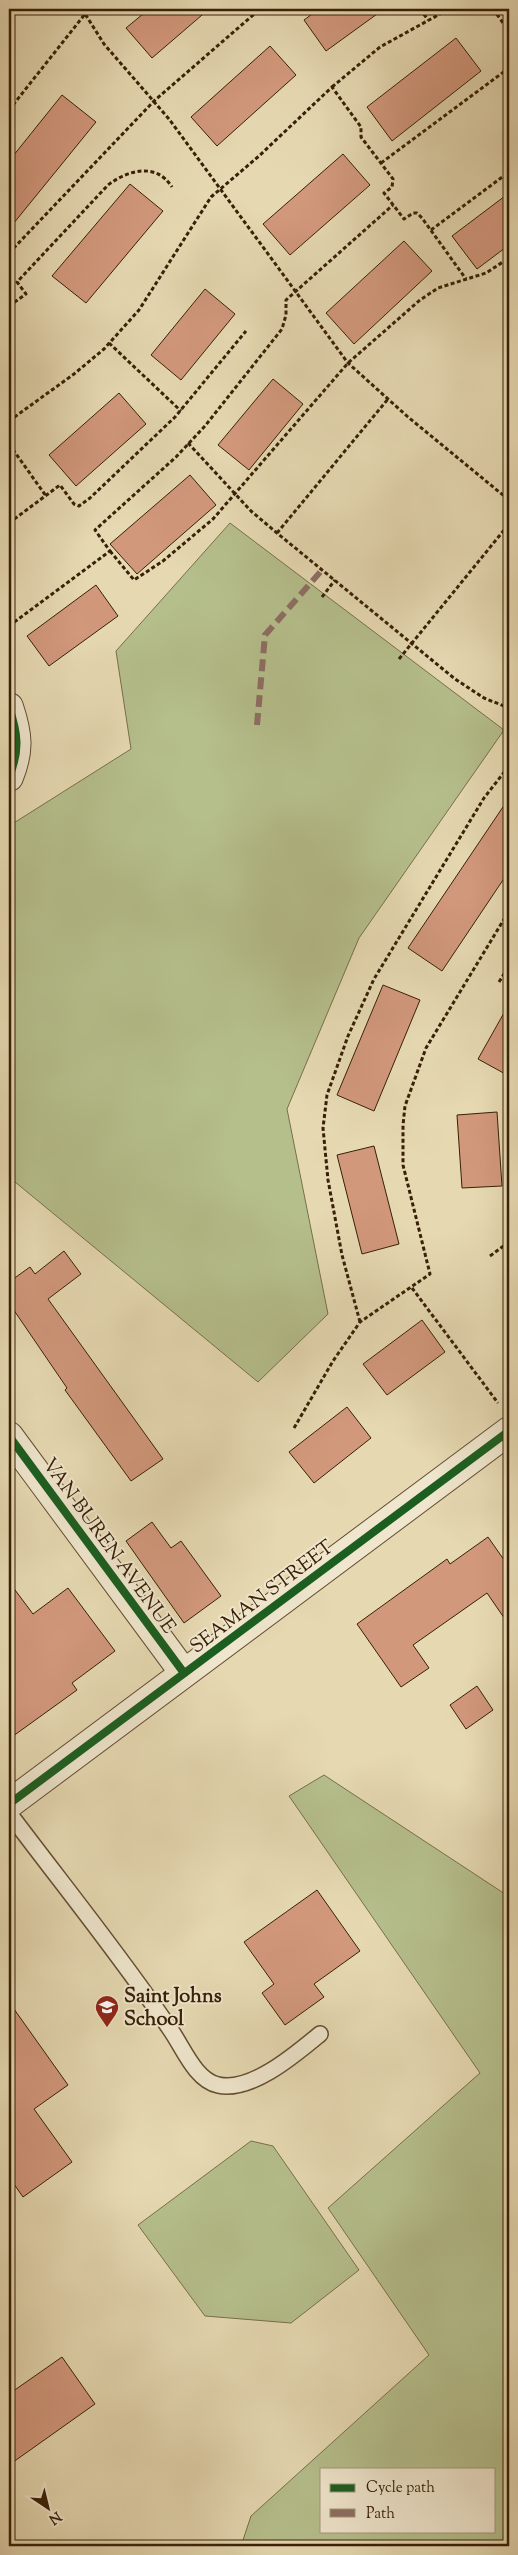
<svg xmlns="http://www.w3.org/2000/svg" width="518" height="2555" viewBox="0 0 518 2555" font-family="'Sorts Mill Goudy',serif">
	<rect width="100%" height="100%" fill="#e6d9b2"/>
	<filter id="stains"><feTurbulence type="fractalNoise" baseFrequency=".004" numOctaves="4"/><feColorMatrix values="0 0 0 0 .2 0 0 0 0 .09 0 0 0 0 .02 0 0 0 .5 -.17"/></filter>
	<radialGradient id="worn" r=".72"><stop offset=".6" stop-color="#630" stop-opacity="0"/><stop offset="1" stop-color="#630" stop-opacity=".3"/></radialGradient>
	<g fill="#b5bf8c" stroke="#76704a" fill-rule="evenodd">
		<path d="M 230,523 L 504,730 L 359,938 L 287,1109 L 328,1314 L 258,1382 L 9,1177 L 9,826 L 131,749 L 116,651 Z"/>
		<path d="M 324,1775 L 505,1894 L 509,1902 L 509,2546 L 241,2546 L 251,2516 L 429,2355 L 328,2208 L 480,2073 L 289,1796 ZM 322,2469 L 494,2469 L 494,2531 L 322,2531 Z"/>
		<path d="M 251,2141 L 273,2146 L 359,2270 L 291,2323 L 205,2316 L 138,2225 Z"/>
	</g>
	<g fill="#d2987c" stroke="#372007">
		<path d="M 149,9 L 209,9 L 152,58 L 126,28 Z"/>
		<path d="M 319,9 L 384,9 L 326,51 L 304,20 Z"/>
		<path d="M 456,38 L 481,71 L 392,141 L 367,107 Z"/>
		<path d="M 270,46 L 296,75 L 217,146 L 191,117 Z"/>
		<path d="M 62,95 L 96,122 L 9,229 L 9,161 Z"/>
		<path d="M 343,154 L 370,185 L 290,255 L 263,224 Z"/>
		<path d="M 130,184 L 163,211 L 86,303 L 52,276 Z"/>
		<path d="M 509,193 L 509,245 L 477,269 L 452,236 Z"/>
		<path d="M 404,241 L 432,271 L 354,344 L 326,313 Z"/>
		<path d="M 205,289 L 235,314 L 181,380 L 151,355 Z"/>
		<path d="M 273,379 L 303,404 L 249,470 L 218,445 Z"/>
		<path d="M 119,393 L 146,424 L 76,486 L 49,455 Z"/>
		<path d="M 190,475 L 216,505 L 137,574 L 110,544 Z"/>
		<path d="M 96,585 L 118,616 L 49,666 L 27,636 Z"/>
		<path d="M 509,798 L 509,871 L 442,971 L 408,948 Z"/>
		<path d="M 383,985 L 420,1000 L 374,1111 L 337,1095 Z"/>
		<path d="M 509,1004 L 509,1076 L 478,1059 Z"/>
		<path d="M 497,1112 L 502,1186 L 462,1188 L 457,1115 Z"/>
		<path d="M 374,1146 L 399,1244 L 362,1254 L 337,1155 Z"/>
		<path d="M 64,1251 L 81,1274 L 48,1299 L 163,1459 L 131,1481 L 65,1390 L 67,1388 L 9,1303 L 9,1282 L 30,1267 L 35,1274 Z"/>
		<path d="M 422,1320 L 445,1352 L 387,1395 L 363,1364 Z"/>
		<path d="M 347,1407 L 371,1438 L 314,1483 L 289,1452 Z"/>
		<path d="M 152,1522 L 171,1548 L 181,1541 L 221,1596 L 184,1623 L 126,1541 Z"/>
		<path d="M 488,1537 L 509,1567 L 509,1625 L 487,1593 L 413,1645 L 429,1668 L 401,1687 L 357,1624 L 447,1559 L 450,1564 Z"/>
		<path d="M 9,1582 L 33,1614 L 68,1588 L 115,1651 L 72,1683 L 77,1690 L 9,1739 Z"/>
		<path d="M 477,1686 L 493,1710 L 466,1729 L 450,1705 Z"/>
		<path d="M 317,1890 L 360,1951 L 314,1984 L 324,1997 L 285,2025 L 262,1993 L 274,1984 L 244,1942 Z"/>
		<path d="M 9,2002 L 68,2085 L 34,2109 L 72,2162 L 23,2197 L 9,2177 Z"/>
		<path d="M 62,2357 L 95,2404 L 9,2465 L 9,2394 Z"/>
	</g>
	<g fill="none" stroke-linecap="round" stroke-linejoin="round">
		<g stroke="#634e32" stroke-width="18">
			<path id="service" d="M 9,1813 C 63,1885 120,1955 170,2029 C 183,2047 195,2080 218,2085 C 251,2093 297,2053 320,2034"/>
		</g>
		<g stroke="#634e32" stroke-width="30">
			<g id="minor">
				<path d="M 9,707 C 18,734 20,750 9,777"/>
				<path d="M 9,1436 L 184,1673"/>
			</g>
		</g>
		<g stroke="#634e32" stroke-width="30">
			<path id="tertiary" d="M 9,1804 L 509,1431"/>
		</g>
		<g stroke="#372007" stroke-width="3" stroke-dasharray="4 2.5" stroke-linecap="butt">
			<path d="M 82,9 L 104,44 L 169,119 L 348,363 L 408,417 L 509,500"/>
			<path d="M 420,9 L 428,20"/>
			<path d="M 493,9 L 509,31"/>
			<path d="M 332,87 L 380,47 L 449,9"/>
			<path d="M 9,110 L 89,9"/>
			<path d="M 381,163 L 509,68"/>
			<path d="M 431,230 L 509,172"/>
			<path d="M 9,253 L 154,101 L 260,9"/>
			<path d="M 9,306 L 26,294 L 17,282 L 108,185 C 128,170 156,162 172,187"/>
			<path d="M 109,343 L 181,411"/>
			<path d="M 9,421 L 74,374 L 104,349 L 139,310 L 211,197 L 259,156 L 332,87 L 361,127 L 361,137 L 393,179 L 392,187 L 384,193 L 404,219 L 413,213 L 417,213 L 422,218 L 466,279"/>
			<path d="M 188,443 L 251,511 L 277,533 L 455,679 L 484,698 L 509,708"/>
			<path d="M 9,444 L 46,496"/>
			<path d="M 9,523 L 60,485 L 74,504 L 79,506 L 90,498 L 175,417 L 246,331"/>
			<path d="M 277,533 L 388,399"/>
			<path d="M 110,551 L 134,580 L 163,561 L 213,519 L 348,363 L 420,300 L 438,288 L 486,273 L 509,258"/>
			<path d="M 322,597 L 335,580"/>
			<path d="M 9,626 L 110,551 L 95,530 L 176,457 L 205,426 L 282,329 L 286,315 L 286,300 L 393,205"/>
			<path d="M 399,659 L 509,524"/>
			<path d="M 499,982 L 509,966"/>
			<path d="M 490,1256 L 509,1242"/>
			<path d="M 412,1288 L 498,1403"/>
			<path d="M 360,1322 L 342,1255 L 328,1180 L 323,1128 L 327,1095 L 348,1036 L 374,979 L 484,798 L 509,766"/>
			<path d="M 294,1428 L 333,1361 L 360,1322 L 430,1274 L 403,1165 L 403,1125 L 405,1106 L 426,1048 L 509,911"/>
		</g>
		<use href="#service" stroke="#efe6cd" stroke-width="15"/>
		<use href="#minor" stroke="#efe6cd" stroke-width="28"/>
		<use href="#tertiary" stroke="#efe6cd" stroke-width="28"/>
		<path stroke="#8d6e63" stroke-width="6" stroke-dasharray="12 6" stroke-linecap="butt" d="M 257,725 L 265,635 L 322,570"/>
		<g stroke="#efe6cd" stroke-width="11">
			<g id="cycleway">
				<path d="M 9,707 C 18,734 20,750 9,777"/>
				<path d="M 9,1436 L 184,1673"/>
				<path d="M 9,1804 L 509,1431"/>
			</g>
		</g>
		<use href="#cycleway" stroke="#1b5e20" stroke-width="8"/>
	</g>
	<defs>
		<g id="school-pin" transform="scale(1.25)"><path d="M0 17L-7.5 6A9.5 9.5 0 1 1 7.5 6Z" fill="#8f2418" stroke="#efe6cd"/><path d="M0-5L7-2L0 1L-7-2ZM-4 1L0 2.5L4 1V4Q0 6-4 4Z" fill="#fff"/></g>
	</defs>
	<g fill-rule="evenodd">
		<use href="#school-pin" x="107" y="2007"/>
	</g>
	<g text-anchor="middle" stroke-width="4" stroke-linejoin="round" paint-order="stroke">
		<g font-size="20" fill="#372007" stroke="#efe6cd">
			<text transform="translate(110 1545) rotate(54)" y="7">VAN BUREN AVENUE</text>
			<text transform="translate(261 1596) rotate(-37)" y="7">SEAMAN STREET</text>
		</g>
		<g font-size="20" font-weight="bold" fill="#372007" stroke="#efe6cd" text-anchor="start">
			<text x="124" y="2002">Saint Johns<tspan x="124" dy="23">School</tspan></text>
		</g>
	</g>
	<rect width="518" height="2555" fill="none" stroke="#e6d9b2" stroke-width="30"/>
	<rect x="10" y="10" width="498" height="2535" fill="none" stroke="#372007" stroke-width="2.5"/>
	<rect x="15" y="15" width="488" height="2525" fill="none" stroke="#372007"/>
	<rect x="320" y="2468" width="175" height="65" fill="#efe6cd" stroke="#a5977e"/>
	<rect x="330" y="2484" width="25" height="8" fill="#1b5e20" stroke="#a5977e"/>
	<text x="366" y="2492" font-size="15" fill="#372007">Cycle path</text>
	<rect x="330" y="2509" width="25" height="8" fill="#8d6e63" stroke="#a5977e"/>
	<text x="366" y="2518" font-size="15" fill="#372007">Path</text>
	<g transform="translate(48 2508) rotate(145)" stroke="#efe6cd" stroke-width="4" paint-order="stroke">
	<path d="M0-4L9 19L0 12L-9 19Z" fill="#372007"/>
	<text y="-8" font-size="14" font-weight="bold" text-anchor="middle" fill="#372007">N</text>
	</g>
	<rect width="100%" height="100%" filter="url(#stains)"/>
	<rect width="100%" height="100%" fill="url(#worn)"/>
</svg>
